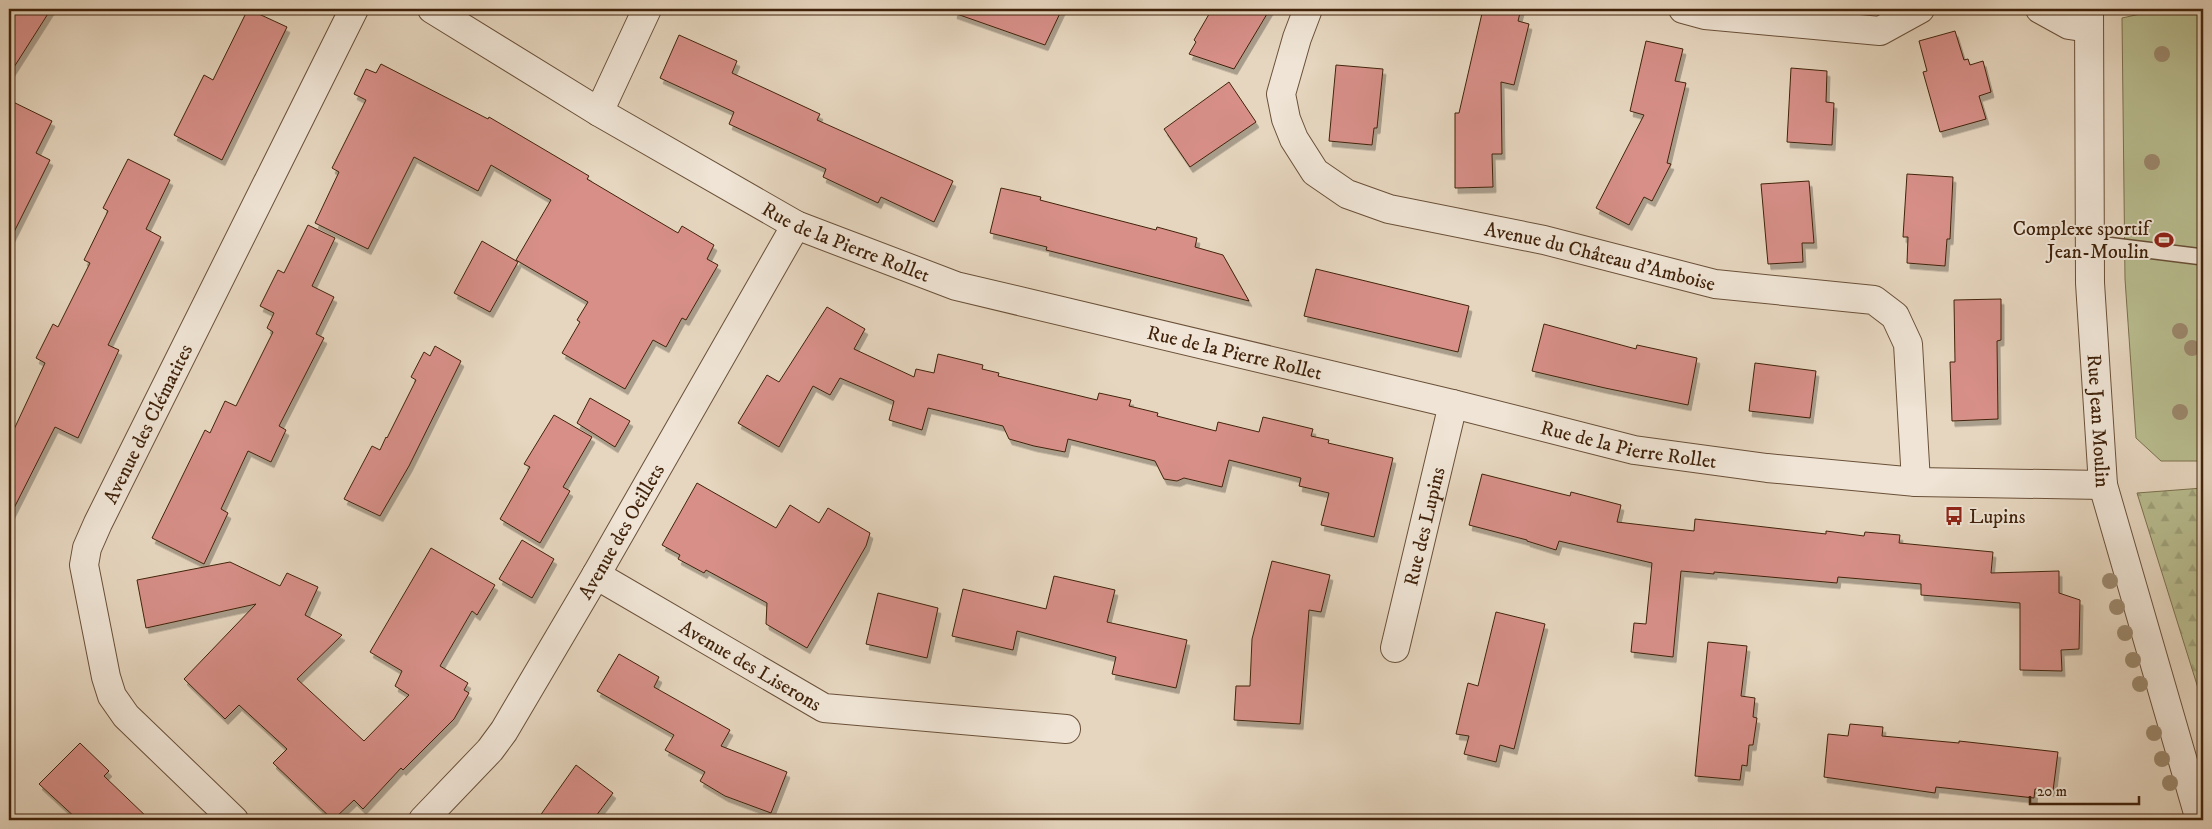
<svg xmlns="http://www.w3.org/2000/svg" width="2212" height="829" viewBox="0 0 2212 829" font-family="'IM FELL DW Pica',serif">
	<defs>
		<pattern id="forest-firs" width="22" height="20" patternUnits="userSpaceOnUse" patternTransform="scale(1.25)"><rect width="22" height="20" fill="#b8bd90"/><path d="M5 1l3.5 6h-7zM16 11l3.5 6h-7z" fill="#9fa27b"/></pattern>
		<filter id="shadow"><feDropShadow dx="3" dy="5.5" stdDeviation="0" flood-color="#0004"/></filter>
	</defs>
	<rect width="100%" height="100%" fill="#e6d6bf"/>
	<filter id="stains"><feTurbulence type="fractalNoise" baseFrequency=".004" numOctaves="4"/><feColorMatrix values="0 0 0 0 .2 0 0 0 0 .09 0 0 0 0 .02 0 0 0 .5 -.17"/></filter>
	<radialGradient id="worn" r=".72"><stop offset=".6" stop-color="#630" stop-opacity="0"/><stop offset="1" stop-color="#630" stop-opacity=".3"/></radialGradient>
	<path fill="#b8bd90" stroke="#7c704e" d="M 2163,9 L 2203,9 L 2203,461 L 2161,461 L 2136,438 L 2125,279 L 2122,18 Z"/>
	<path fill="url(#forest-firs)" stroke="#7c704e" d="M 2203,488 L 2203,704 L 2137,493 Z"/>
	<g fill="#d78f88" stroke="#41230b" filter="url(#shadow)">
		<path d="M 9,9 L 51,9 L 9,75 Z"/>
		<path d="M 248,9 L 287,27 L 222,160 L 174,135 L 204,75 L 213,80 Z"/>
		<path d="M 955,9 L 1062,9 L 1045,45 L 954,13 Z"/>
		<path d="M 1212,9 L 1270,9 L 1234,69 L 1189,54 L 1196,42 L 1194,40 Z"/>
		<path d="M 1483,9 L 1521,9 L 1518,21 L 1529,24 L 1514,85 L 1501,82 L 1502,154 L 1492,154 L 1493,187 L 1455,188 L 1455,113 L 1459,113 Z"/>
		<path d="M 1955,31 L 1964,60 L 1968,59 L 1970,65 L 1983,61 L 1991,92 L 1979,96 L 1986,119 L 1940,132 L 1923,72 L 1927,71 L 1919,41 Z"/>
		<path d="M 679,35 L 737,61 L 732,73 L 820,114 L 817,120 L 953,181 L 934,222 L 881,197 L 878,203 L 823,177 L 826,169 L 729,124 L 734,112 L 660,78 Z"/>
		<path d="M 1646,41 L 1683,49 L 1675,81 L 1686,83 L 1667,163 L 1671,164 L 1652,201 L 1644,197 L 1629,225 L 1596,208 L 1644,115 L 1630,111 Z"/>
		<path d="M 381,64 L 488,119 L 489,117 L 589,176 L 587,179 L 678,233 L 682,226 L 714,245 L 707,259 L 718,265 L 686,320 L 682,318 L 666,347 L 653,340 L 625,389 L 562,353 L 580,322 L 577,320 L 588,302 L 516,260 L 551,200 L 491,165 L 478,191 L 414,157 L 368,249 L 315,223 L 339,172 L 332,168 L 366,100 L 354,94 L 366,69 L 376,73 Z"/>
		<path d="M 1336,65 L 1383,69 L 1377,128 L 1374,128 L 1372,145 L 1329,141 Z"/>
		<path d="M 1791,68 L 1827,71 L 1826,102 L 1834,103 L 1832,145 L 1787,142 Z"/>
		<path d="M 1229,82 L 1256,122 L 1190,167 L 1164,129 Z"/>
		<path d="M 9,100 L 52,121 L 36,153 L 50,160 L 9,242 Z"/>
		<path d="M 128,159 L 170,180 L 146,229 L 161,237 L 108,345 L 119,350 L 78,438 L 55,427 L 9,518 L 9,440 L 45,363 L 36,358 L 53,324 L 58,327 L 90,263 L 84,260 L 108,211 L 103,208 Z"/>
		<path d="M 1907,174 L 1953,177 L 1950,239 L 1947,239 L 1945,266 L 1907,263 L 1908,237 L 1903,237 Z"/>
		<path d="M 1809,181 L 1814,243 L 1802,243 L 1803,262 L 1768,264 L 1761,184 Z"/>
		<path d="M 1001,188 L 1041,197 L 1040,200 L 1156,230 L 1157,227 L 1197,238 L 1195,247 L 1223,255 L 1249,301 L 1046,250 L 1047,247 L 990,233 Z"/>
		<path d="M 308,225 L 335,238 L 312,286 L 334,297 L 316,334 L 324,338 L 279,426 L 286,430 L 271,462 L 248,451 L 221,509 L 228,513 L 204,564 L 152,538 L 205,430 L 210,433 L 225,401 L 236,406 L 273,332 L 267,328 L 274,313 L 260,306 L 278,270 L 284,273 Z"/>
		<path d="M 482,241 L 518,262 L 490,312 L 454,293 Z"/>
		<path d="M 1316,269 L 1469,306 L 1458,352 L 1304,316 Z"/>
		<path d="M 2001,299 L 2001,340 L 1997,341 L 1998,419 L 1952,421 L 1950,362 L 1955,362 L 1954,300 Z"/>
		<path d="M 827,307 L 865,329 L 854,349 L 914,377 L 916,369 L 934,373 L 938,354 L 983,365 L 982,369 L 999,373 L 998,376 L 1097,400 L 1099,393 L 1131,400 L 1129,406 L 1158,413 L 1157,416 L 1216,431 L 1218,422 L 1259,432 L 1263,417 L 1313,429 L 1311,436 L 1329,440 L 1328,443 L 1393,458 L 1374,537 L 1321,525 L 1329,493 L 1299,486 L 1301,478 L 1229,460 L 1222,487 L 1184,478 L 1177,481 L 1164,479 L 1155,461 L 1068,439 L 1065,452 L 1034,446 L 1009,439 L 1003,426 L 928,408 L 922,430 L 889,420 L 894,401 L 840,378 L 830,395 L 813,386 L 779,447 L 738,423 L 767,375 L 779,382 Z"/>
		<path d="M 1544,324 L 1636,349 L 1637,345 L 1697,358 L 1688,405 L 1605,388 L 1532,371 Z"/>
		<path d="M 435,346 L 461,361 L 409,466 L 380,516 L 344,499 L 372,446 L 380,450 L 386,437 L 387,438 L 416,380 L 411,377 L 424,352 L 430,356 Z"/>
		<path d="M 1755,363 L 1816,371 L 1810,418 L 1749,411 Z"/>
		<path d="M 590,398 L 630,421 L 615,447 L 577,423 Z"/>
		<path d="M 554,415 L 592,437 L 563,487 L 570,491 L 540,543 L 500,519 L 530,467 L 524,464 Z"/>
		<path d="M 1482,474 L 1570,496 L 1571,492 L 1621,505 L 1617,522 L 1694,531 L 1695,519 L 1826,534 L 1826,531 L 1864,536 L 1865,532 L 1900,535 L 1899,543 L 1993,552 L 1991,573 L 2059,571 L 2059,593 L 2080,600 L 2079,649 L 2061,650 L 2062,671 L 2020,670 L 2020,603 L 1921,595 L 1921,584 L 1838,577 L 1837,583 L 1714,572 L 1714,574 L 1681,571 L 1673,657 L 1631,652 L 1634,623 L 1646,624 L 1652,563 L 1559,541 L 1556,550 L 1527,541 L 1527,540 L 1469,525 Z"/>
		<path d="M 697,483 L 776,528 L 790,505 L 819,523 L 828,508 L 870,533 L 866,546 L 807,648 L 766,624 L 767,603 L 706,570 L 704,573 L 678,559 L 680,555 L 662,545 Z"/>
		<path d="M 522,540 L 554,559 L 532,598 L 499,579 Z"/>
		<path d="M 431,548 L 495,585 L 477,615 L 472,611 L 440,666 L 468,683 L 464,690 L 469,693 L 454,719 L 403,770 L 401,768 L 363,809 L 354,800 L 333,820 L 273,763 L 287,749 L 239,705 L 225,719 L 184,679 L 256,604 L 146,628 L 137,580 L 230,562 L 280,586 L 287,573 L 318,587 L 305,615 L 342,635 L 297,679 L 364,741 L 409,695 L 395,686 L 402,671 L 370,652 Z"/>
		<path d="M 1272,561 L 1330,575 L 1321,612 L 1309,610 L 1300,724 L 1234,720 L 1236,686 L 1250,686 L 1252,639 Z"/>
		<path d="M 1054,576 L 1115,590 L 1107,622 L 1187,640 L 1176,688 L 1112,674 L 1116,657 L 1017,631 L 1013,650 L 952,636 L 963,589 L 1046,609 Z"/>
		<path d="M 878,593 L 938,608 L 927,658 L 866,644 Z"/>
		<path d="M 1496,612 L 1545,624 L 1514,749 L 1500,745 L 1496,762 L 1464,754 L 1469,736 L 1456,734 L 1468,683 L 1478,686 Z"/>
		<path d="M 1708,642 L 1747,646 L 1741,696 L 1755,698 L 1753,717 L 1757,718 L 1753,745 L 1749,745 L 1747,766 L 1742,765 L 1740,780 L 1695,776 Z"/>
		<path d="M 619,654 L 659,677 L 654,687 L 730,730 L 721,746 L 787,772 L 771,813 L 725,796 L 700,781 L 705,772 L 665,750 L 674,735 L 597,691 Z"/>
		<path d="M 1850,724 L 1883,727 L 1882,736 L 1959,743 L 1959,741 L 2058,752 L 2053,791 L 2035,789 L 2034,798 L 1936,787 L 1935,793 L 1824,777 L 1828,734 L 1848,736 Z"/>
		<path d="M 80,743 L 109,771 L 104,776 L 150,820 L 78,820 L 39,784 Z"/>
		<path d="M 576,765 L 613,793 L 593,820 L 537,820 Z"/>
	</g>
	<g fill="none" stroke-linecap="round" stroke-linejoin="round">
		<g stroke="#6a5038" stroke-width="18">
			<path id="service" d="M 2090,243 L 2203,257"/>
		</g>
		<g stroke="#6a5038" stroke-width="30">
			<g id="minor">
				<path id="s1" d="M 1308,9 L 1297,38 L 1281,94 L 1286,119 L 1294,139 L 1315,172 L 1347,194 L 1389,209 L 1544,240 L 1715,284 L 1874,300 L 1895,316 L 1908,344 L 1916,482"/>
				<path d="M 1683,9 L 1705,15 L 1880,31 L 1920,9"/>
				<path d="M 2040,9 L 2069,25 L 2089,28"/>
				<path d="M 599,112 L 647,9"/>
				<path id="s2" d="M 596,575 L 824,708 L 1066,729"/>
				<path id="s3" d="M 1395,648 L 1453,404"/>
				<path id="s4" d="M 234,820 L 126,716 L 112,696 L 106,677 L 84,565 L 87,548 L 98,523 L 354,9"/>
				<path id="s5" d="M 423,820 L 490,750 L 504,731 L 596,575 L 796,225"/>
			</g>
		</g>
		<g stroke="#6a5038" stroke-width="30">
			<g id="tertiary">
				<path id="s6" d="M 432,9 L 599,112 L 796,225 L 956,286 L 1453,404 L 1634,450 L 1767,468 L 1916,482 L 2103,485"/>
				<path id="s7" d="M 2089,9 L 2090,283 L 2103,485 L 2200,820"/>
			</g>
		</g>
		<use href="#service" stroke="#efe4d5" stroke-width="15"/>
		<use href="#minor" stroke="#efe4d5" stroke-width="28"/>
		<use href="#tertiary" stroke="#efe4d5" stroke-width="28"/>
	</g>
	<g fill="#9c896e">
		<circle cx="2162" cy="54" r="8"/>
		<circle cx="2152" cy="162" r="8"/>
		<circle cx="2180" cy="331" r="8"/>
		<circle cx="2192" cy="348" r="8"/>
		<circle cx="2180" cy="412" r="8"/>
		<circle cx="2110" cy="581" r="8"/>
		<circle cx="2117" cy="607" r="8"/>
		<circle cx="2125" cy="633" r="8"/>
		<circle cx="2133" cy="660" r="8"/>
		<circle cx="2140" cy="684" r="8"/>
		<circle cx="2154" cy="733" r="8"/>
		<circle cx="2162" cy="759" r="8"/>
		<circle cx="2170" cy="783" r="8"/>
	</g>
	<defs>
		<g id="stadium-bare" transform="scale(1.5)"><path d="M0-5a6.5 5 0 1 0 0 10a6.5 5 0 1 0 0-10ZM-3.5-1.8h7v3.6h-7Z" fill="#8f2418" stroke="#efe4d5" stroke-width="2.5" paint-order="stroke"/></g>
		<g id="bus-bare" transform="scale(1.5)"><path d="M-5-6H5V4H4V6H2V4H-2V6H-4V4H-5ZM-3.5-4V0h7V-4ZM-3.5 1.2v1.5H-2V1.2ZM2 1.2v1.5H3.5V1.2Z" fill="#8f2418" stroke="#efe4d5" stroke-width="2.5" paint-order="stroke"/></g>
	</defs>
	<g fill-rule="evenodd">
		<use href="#stadium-bare" x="2164" y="240"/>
		<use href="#bus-bare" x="1954" y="516"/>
	</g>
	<g text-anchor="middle" stroke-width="4" stroke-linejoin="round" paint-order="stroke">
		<g font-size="20" fill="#41230b" stroke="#efe4d5" text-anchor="end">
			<text x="2149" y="235">Complexe sportif<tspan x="2149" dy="23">Jean-Moulin</tspan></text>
			<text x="1969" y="523" text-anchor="start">Lupins</text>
		</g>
		<g font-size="20" fill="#41230b" stroke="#efe4d5">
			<text dy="7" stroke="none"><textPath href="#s6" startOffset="476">Rue de la Pierre Rollet</textPath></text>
			<text dy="7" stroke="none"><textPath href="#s1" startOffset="475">Avenue du Château d'Amboise</textPath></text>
			<text dy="7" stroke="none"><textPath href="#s6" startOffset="881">Rue de la Pierre Rollet</textPath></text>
			<text dy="7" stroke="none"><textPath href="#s7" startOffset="412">Rue Jean Moulin</textPath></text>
			<text dy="7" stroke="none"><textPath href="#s4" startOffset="464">Avenue des Clématites</textPath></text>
			<text dy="7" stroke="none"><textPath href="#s6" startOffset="1286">Rue de la Pierre Rollet</textPath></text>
			<text dy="7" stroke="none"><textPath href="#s3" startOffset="125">Rue des Lupins</textPath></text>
			<text dy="7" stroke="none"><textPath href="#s5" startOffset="352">Avenue des Oeillets</textPath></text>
			<text dy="7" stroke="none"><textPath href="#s2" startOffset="179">Avenue des Liserons</textPath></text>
		</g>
	</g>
	<rect width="2212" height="829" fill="none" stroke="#e6d6bf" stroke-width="30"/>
	<rect x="10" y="10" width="2192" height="809" fill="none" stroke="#41230b" stroke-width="2.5"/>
	<rect x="15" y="15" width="2182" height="799" fill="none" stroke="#41230b"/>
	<path d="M2030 796v8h109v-8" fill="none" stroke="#41230b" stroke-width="2.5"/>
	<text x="2037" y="796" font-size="15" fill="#41230b" stroke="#efe4d5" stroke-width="4" paint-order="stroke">20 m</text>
	<rect width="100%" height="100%" filter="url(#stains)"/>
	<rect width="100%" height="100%" fill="url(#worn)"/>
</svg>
